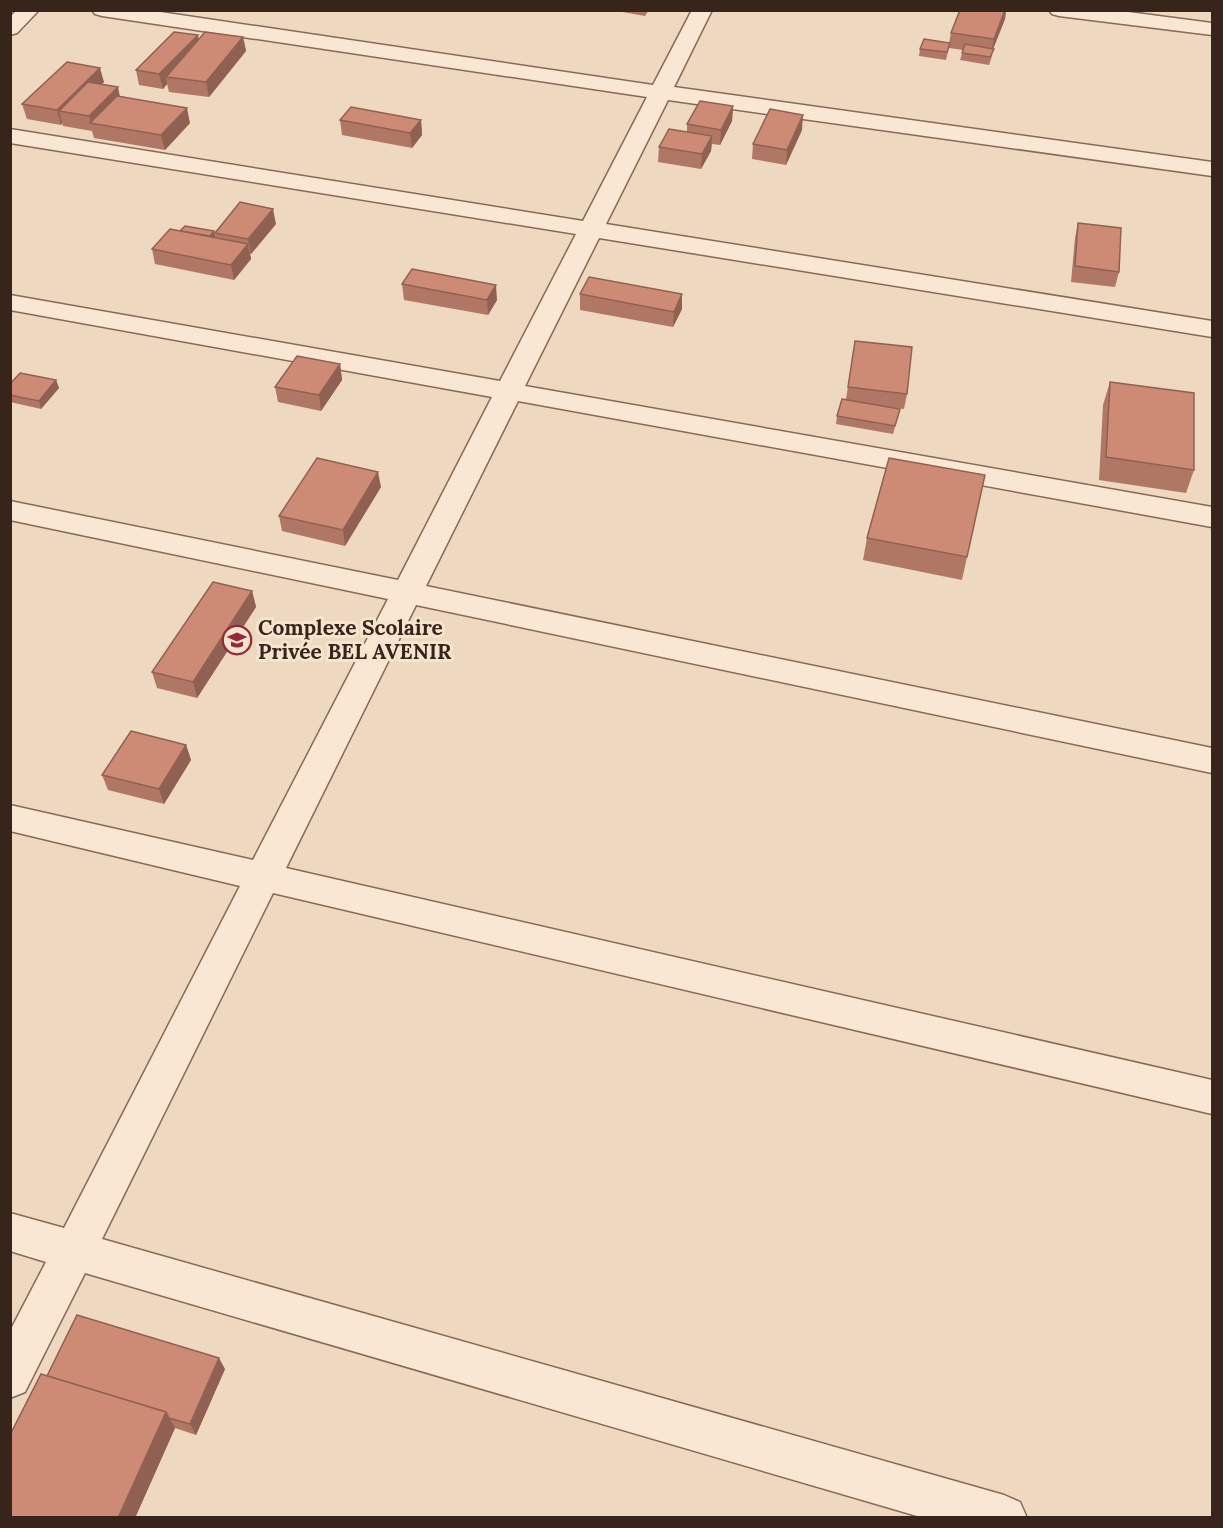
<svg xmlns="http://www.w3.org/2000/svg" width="1223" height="1528" viewBox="0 0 1223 1528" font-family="Lora,serif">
	<rect width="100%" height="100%" fill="#eed8c0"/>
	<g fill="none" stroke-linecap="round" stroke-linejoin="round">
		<g stroke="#876958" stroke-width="3">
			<g id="minor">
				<path d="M 17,10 L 39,10 L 17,33 L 10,35 L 10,17 Z"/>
				<path d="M 92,10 L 147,10 L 653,85 L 692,10 L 712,10 L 674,87 L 1212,162 L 1212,176 L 668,100 L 606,224 L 1212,321 L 1212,337 L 599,238 L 525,386 L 1212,507 L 1212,527 L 518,401 L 426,586 L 1212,748 L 1212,773 L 416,605 L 286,868 L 1212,1080 L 1212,1114 L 273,893 L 102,1239 L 1004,1495 L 1020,1502 L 1027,1518 L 924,1518 L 85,1273 L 25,1392 L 10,1398 L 10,1331 L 46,1262 L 10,1251 L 10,1213 L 64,1228 L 240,886 L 10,831 L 10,805 L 253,860 L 388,599 L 10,520 L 10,501 L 398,580 L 492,397 L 10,310 L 10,295 L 500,381 L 576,234 L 10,143 L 10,129 L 583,221 L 647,97 L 102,16 L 95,14 Z"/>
				<path d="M 1049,10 L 1113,10 L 1212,23 L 1212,35 L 1059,16 L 1052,14 Z"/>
			</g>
		</g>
		<use href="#minor" fill="#f9e7d3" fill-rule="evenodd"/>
	</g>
	<g fill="#b07765">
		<path d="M 611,10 L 649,10 L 645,16 Z"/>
		<path d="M 960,10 L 1006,10 L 1005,19 L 993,49 L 992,56 L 989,65 L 960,60 L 963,50 L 949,48 L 946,60 L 919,56 L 920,49 L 949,43 L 951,33 Z"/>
		<path d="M 243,37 L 246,51 L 209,97 L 169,92 L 167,84 L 163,89 L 139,85 L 136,70 L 199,39 Z"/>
		<path d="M 104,82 L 102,84 L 120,96 L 190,123 L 165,150 L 94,138 L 92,131 L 63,126 L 62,123 L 61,125 L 27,119 L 22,104 Z"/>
		<path d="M 733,106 L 732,121 L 720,145 L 712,144 L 711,151 L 701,169 L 658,162 L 659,147 L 687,132 L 687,124 Z"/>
		<path d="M 340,120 L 421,120 L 422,135 L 412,148 L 342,135 Z"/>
		<path d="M 802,130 L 786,165 L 752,159 L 753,144 Z"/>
		<path d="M 1078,223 L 1119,272 L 1115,287 L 1071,282 L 1075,238 Z"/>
		<path d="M 276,224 L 251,254 L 250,254 L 251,259 L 234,280 L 155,264 L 152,249 L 180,231 L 214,231 L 216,238 L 215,233 Z"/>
		<path d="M 402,284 L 497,300 L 488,315 L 404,300 Z"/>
		<path d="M 580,294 L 682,309 L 673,327 L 580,310 Z"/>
		<path d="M 855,341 L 907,394 L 904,409 L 894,408 L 900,409 L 893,434 L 836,424 L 837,416 L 846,399 Z"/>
		<path d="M 340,364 L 342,380 L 321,411 L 278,402 L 275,387 Z"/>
		<path d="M 56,380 L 59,388 L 41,409 L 10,402 L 10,384 Z"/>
		<path d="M 1110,382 L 1194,470 L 1186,493 L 1099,480 L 1103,405 Z"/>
		<path d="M 985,475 L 962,580 L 863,560 L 867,538 Z"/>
		<path d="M 381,487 L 345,546 L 282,531 L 279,516 Z"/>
		<path d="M 252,591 L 256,607 L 197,698 L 157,688 L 152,672 Z"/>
		<path d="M 186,745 L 191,760 L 164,804 L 108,790 L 102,775 Z"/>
		<path d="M 225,1369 L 196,1435 L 175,1428 L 135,1518 L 10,1518 L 47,1376 Z"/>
	</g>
	<g fill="#906152">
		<path d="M 1005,10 L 1006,10 L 1005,19 L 991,54 L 994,39 Z"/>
		<path d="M 198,35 L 201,50 L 166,77 L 167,84 L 163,89 L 159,74 Z"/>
		<path d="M 243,37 L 246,51 L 209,97 L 206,82 Z"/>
		<path d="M 100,68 L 104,82 L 73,113 L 59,111 L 62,123 L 61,125 L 57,110 Z"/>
		<path d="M 118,87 L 121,102 L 91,123 L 89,116 Z"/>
		<path d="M 733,106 L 732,121 L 720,145 L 721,130 Z"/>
		<path d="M 187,108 L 190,123 L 165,150 L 161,135 Z"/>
		<path d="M 803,115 L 802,130 L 786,165 L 787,150 Z"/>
		<path d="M 421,120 L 422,135 L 412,148 L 410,133 Z"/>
		<path d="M 712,136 L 711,151 L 701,169 L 702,154 Z"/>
		<path d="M 273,209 L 276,224 L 251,254 L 248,239 Z"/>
		<path d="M 214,231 L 216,239 L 209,237 Z"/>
		<path d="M 248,244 L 251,259 L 234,280 L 231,265 Z"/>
		<path d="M 496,285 L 497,300 L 488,315 L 487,300 Z"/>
		<path d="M 682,294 L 682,309 L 673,327 L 674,312 Z"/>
		<path d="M 340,364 L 342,380 L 321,411 L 319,395 Z"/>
		<path d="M 56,380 L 59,388 L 41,409 L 39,401 Z"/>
		<path d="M 378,472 L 381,487 L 345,546 L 343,530 Z"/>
		<path d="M 252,591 L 256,607 L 197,698 L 193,682 Z"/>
		<path d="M 186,745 L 191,760 L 164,804 L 159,789 Z"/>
		<path d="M 219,1358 L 225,1369 L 196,1435 L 190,1424 Z"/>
		<path d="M 166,1412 L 175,1428 L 135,1518 L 118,1518 Z"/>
	</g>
	<g fill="#cd8a75" stroke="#906152" stroke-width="1.5">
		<path d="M 960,10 L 1005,10 L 994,39 L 951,33 Z"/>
		<path d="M 174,32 L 198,35 L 159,74 L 136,70 Z"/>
		<path d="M 205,32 L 243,37 L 206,82 L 166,77 Z"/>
		<path d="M 924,39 L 950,43 L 947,52 L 920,49 Z"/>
		<path d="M 965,44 L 994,49 L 990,57 L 962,53 Z"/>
		<path d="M 67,62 L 100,68 L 57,110 L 22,104 Z"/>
		<path d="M 88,82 L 118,87 L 89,116 L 59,111 Z"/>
		<path d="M 117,96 L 187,108 L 161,135 L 90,123 Z"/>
		<path d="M 700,101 L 733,106 L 721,130 L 687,124 Z"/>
		<path d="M 351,107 L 421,120 L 410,133 L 340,120 Z"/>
		<path d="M 770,109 L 803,115 L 787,150 L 753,144 Z"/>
		<path d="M 669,129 L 712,136 L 702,154 L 659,147 Z"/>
		<path d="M 240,202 L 273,209 L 248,239 L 215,233 Z"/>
		<path d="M 1078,223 L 1121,228 L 1119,272 L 1075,266 Z"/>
		<path d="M 185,226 L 214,231 L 210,236 L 180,231 Z"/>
		<path d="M 170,229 L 248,244 L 231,265 L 152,249 Z"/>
		<path d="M 412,269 L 496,285 L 487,300 L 402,284 Z"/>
		<path d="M 589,277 L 682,294 L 674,312 L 580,294 Z"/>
		<path d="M 855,341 L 912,347 L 907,394 L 848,387 Z"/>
		<path d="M 297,356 L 340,364 L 319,395 L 275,387 Z"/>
		<path d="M 20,373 L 56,380 L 39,401 L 10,395 L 10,384 Z"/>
		<path d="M 1110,382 L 1194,393 L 1194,470 L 1106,457 Z"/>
		<path d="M 842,399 L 900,409 L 895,426 L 837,416 Z"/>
		<path d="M 317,458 L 378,472 L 343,530 L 279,516 Z"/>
		<path d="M 889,458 L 985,475 L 967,557 L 867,538 Z"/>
		<path d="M 213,582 L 252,591 L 193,682 L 152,672 Z"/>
		<path d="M 131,731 L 186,745 L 159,789 L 102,775 Z"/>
		<path d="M 77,1315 L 219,1358 L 190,1424 L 169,1418 L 166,1412 L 47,1376 Z"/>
		<path d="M 41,1374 L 166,1412 L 118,1518 L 10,1518 L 10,1435 Z"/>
	</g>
	<defs>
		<g id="school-ring" transform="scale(1.5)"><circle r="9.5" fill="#f6e4cf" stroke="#97273b" stroke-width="1.5"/><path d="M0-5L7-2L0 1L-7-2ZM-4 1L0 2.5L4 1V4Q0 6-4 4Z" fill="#97273b"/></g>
	</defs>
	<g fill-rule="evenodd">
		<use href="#school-ring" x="237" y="640"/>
	</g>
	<g text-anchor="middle" stroke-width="6" stroke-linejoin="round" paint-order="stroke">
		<g font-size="21" font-weight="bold" fill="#37251c" stroke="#f6e4cf" text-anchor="start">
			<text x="258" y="635">Complexe Scolaire<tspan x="258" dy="24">Privée BEL AVENIR</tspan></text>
		</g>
	</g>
	<rect width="1223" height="1528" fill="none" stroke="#37251c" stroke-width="24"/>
</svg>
